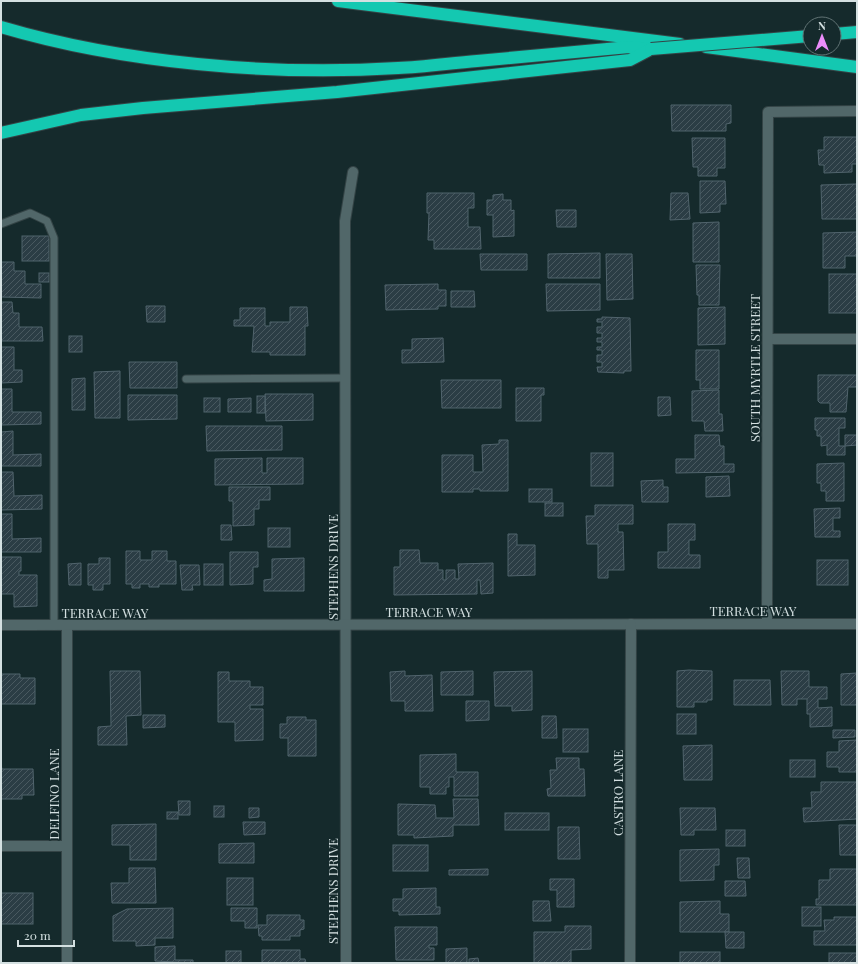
<svg xmlns="http://www.w3.org/2000/svg" width="858" height="964" viewBox="0 0 858 964" font-family="'Playfair Display',serif">
	<defs>
		<pattern id="building-hatch" width="6" height="6" patternUnits="userSpaceOnUse"><rect width="6" height="6" fill="#2b3d45"/><path d="M-1 1l2-2M0 6l6-6M5 7l2-2" fill="none" stroke="#495960"/></pattern>
	</defs>
	<rect width="100%" height="100%" fill="#152a2c"/>
	<g fill="url(#building-hatch)" stroke="#51646d">
		<path d="M 671,105 L 731,105 L 731,123 L 726,124 L 726,131 L 672,131 Z"/>
		<path d="M 824,137 L 857,137 L 857,164 L 852,164 L 852,172 L 824,173 L 824,165 L 819,165 L 818,150 L 824,150 Z"/>
		<path d="M 692,138 L 725,138 L 725,168 L 717,168 L 717,176 L 698,176 L 698,167 L 693,167 Z"/>
		<path d="M 700,181 L 725,181 L 726,204 L 720,204 L 720,212 L 700,213 Z"/>
		<path d="M 857,184 L 857,219 L 822,219 L 821,185 Z"/>
		<path d="M 427,193 L 474,193 L 474,208 L 468,208 L 468,227 L 480,227 L 481,249 L 434,249 L 434,240 L 428,240 L 429,213 L 427,213 Z"/>
		<path d="M 671,193 L 688,193 L 690,219 L 670,220 Z"/>
		<path d="M 503,194 L 503,200 L 511,200 L 511,211 L 514,210 L 514,236 L 493,237 L 493,215 L 487,215 L 487,200 L 493,200 L 493,195 Z"/>
		<path d="M 556,210 L 576,210 L 576,227 L 557,227 Z"/>
		<path d="M 719,222 L 719,262 L 693,262 L 693,223 Z"/>
		<path d="M 857,232 L 857,256 L 845,256 L 845,268 L 823,268 L 823,233 Z"/>
		<rect x="22" y="236" width="27" height="25"/>
		<path d="M 600,253 L 600,278 L 548,278 L 548,254 Z"/>
		<path d="M 480,254 L 527,254 L 527,270 L 481,270 Z"/>
		<path d="M 606,254 L 632,254 L 633,299 L 607,300 Z"/>
		<path d="M 1,262 L 14,262 L 14,271 L 25,271 L 25,284 L 41,284 L 41,298 L 1,297 Z"/>
		<path d="M 696,265 L 720,265 L 719,305 L 699,305 L 699,295 L 697,295 Z"/>
		<rect x="39" y="273" width="10" height="9"/>
		<rect x="829" y="274" width="28" height="39"/>
		<path d="M 438,284 L 438,290 L 446,290 L 446,306 L 438,306 L 438,309 L 386,310 L 385,285 Z"/>
		<path d="M 546,284 L 600,284 L 600,310 L 547,311 Z"/>
		<path d="M 451,291 L 474,291 L 475,307 L 451,307 Z"/>
		<path d="M 1,302 L 12,302 L 13,313 L 19,313 L 19,327 L 42,327 L 43,341 L 1,341 Z"/>
		<path d="M 146,306 L 165,306 L 165,322 L 147,322 Z"/>
		<path d="M 290,307 L 307,307 L 308,326 L 305,326 L 305,355 L 270,355 L 270,352 L 252,352 L 254,326 L 234,326 L 234,320 L 240,320 L 240,308 L 265,308 L 265,326 L 270,326 L 270,322 L 290,322 Z"/>
		<path d="M 725,307 L 725,344 L 698,345 L 698,308 Z"/>
		<path d="M 602,317 L 630,318 L 631,371 L 624,371 L 624,373 L 598,372 L 597,367 L 602,367 L 602,362 L 597,362 L 597,355 L 602,355 L 602,350 L 597,350 L 597,347 L 602,347 L 602,342 L 597,342 L 597,338 L 602,338 L 602,333 L 597,333 L 597,327 L 602,327 L 602,322 L 597,322 L 597,319 L 602,319 Z"/>
		<rect x="69" y="336" width="13" height="16"/>
		<path d="M 443,338 L 444,362 L 402,363 L 402,350 L 412,350 L 412,339 Z"/>
		<path d="M 1,347 L 14,347 L 14,370 L 22,370 L 22,382 L 1,383 Z"/>
		<path d="M 696,350 L 719,350 L 719,389 L 700,389 L 700,380 L 696,380 Z"/>
		<path d="M 129,362 L 177,362 L 177,388 L 130,388 Z"/>
		<path d="M 120,371 L 120,418 L 95,418 L 94,372 Z"/>
		<path d="M 818,375 L 857,375 L 857,387 L 848,387 L 846,412 L 830,412 L 830,403 L 820,403 L 818,401 Z"/>
		<path d="M 85,378 L 85,410 L 72,410 L 72,379 Z"/>
		<path d="M 441,380 L 501,380 L 501,408 L 442,408 Z"/>
		<path d="M 516,388 L 544,388 L 544,395 L 541,395 L 541,421 L 516,421 Z"/>
		<path d="M 1,389 L 12,389 L 12,412 L 41,412 L 41,424 L 1,425 Z"/>
		<path d="M 719,390 L 719,414 L 722,414 L 723,431 L 705,431 L 704,421 L 692,421 L 692,391 Z"/>
		<path d="M 265,394 L 313,394 L 313,420 L 266,421 Z"/>
		<path d="M 128,395 L 177,395 L 177,419 L 128,420 Z"/>
		<rect x="257" y="396" width="8" height="17"/>
		<path d="M 658,397 L 670,397 L 671,415 L 658,416 Z"/>
		<rect x="204" y="398" width="16" height="14"/>
		<path d="M 251,398 L 251,412 L 228,412 L 228,399 Z"/>
		<path d="M 815,418 L 845,418 L 845,428 L 839,428 L 839,446 L 845,446 L 845,455 L 827,455 L 827,445 L 821,446 L 821,436 L 817,436 L 817,430 L 815,430 Z"/>
		<path d="M 206,426 L 282,426 L 282,450 L 207,451 Z"/>
		<path d="M 13,431 L 13,455 L 41,454 L 41,466 L 1,466 L 1,432 Z"/>
		<path d="M 695,435 L 719,435 L 720,446 L 724,446 L 724,464 L 734,464 L 734,472 L 676,473 L 676,459 L 695,459 Z"/>
		<path d="M 845,435 L 857,435 L 857,445 L 845,446 Z"/>
		<path d="M 499,440 L 508,440 L 508,491 L 480,491 L 480,489 L 473,489 L 473,492 L 442,492 L 442,455 L 473,455 L 473,472 L 483,472 L 482,445 L 499,444 Z"/>
		<rect x="591" y="453" width="22" height="33"/>
		<path d="M 262,458 L 262,473 L 267,473 L 267,458 L 303,458 L 303,484 L 215,485 L 215,459 Z"/>
		<path d="M 844,463 L 844,501 L 826,501 L 826,491 L 821,491 L 821,483 L 817,483 L 817,464 Z"/>
		<path d="M 1,472 L 13,472 L 14,496 L 42,495 L 42,509 L 1,510 Z"/>
		<path d="M 729,476 L 730,496 L 706,497 L 706,477 Z"/>
		<path d="M 663,480 L 663,487 L 668,487 L 668,502 L 642,502 L 641,481 Z"/>
		<path d="M 229,487 L 270,487 L 270,500 L 259,500 L 259,509 L 254,509 L 254,525 L 233,526 L 233,501 L 229,501 Z"/>
		<rect x="529" y="489" width="23" height="13"/>
		<rect x="545" y="503" width="18" height="13"/>
		<path d="M 595,505 L 633,505 L 633,524 L 618,524 L 618,532 L 623,532 L 624,570 L 608,570 L 608,578 L 598,578 L 598,544 L 587,544 L 586,516 L 595,516 Z"/>
		<path d="M 840,508 L 840,518 L 833,518 L 833,531 L 840,531 L 840,537 L 815,537 L 814,509 Z"/>
		<path d="M 1,514 L 12,514 L 12,539 L 41,538 L 41,552 L 1,552 Z"/>
		<path d="M 668,524 L 695,524 L 695,540 L 689,540 L 689,555 L 700,555 L 700,568 L 658,568 L 658,552 L 668,552 Z"/>
		<path d="M 221,525 L 231,525 L 232,540 L 221,540 Z"/>
		<rect x="268" y="528" width="22" height="19"/>
		<path d="M 508,534 L 517,534 L 517,545 L 535,545 L 535,575 L 508,576 Z"/>
		<path d="M 400,550 L 419,550 L 420,563 L 438,563 L 438,570 L 443,570 L 443,580 L 446,580 L 446,570 L 455,570 L 455,579 L 459,579 L 458,564 L 493,563 L 493,593 L 481,594 L 480,580 L 477,580 L 477,594 L 394,595 L 394,567 L 400,567 Z"/>
		<path d="M 126,551 L 140,551 L 140,560 L 152,560 L 152,551 L 167,551 L 167,561 L 176,561 L 176,584 L 159,584 L 159,587 L 149,587 L 149,584 L 140,584 L 140,588 L 132,588 L 132,584 L 126,584 Z"/>
		<path d="M 230,552 L 258,552 L 258,567 L 253,567 L 253,584 L 230,585 Z"/>
		<path d="M 1,557 L 21,557 L 21,571 L 19,571 L 19,575 L 37,575 L 37,606 L 14,607 L 14,594 L 1,594 Z"/>
		<path d="M 99,558 L 110,558 L 110,584 L 103,584 L 103,590 L 93,590 L 93,585 L 88,585 L 88,564 L 99,564 Z"/>
		<path d="M 304,558 L 304,591 L 264,591 L 264,580 L 272,579 L 272,559 Z"/>
		<rect x="817" y="560" width="31" height="25"/>
		<path d="M 81,563 L 81,585 L 69,585 L 68,564 Z"/>
		<rect x="204" y="564" width="19" height="21"/>
		<path d="M 180,565 L 199,565 L 200,585 L 192,585 L 193,590 L 182,590 Z"/>
		<path d="M 689,670 L 712,671 L 712,700 L 707,700 L 707,702 L 694,702 L 694,707 L 677,707 L 677,671 Z"/>
		<path d="M 110,671 L 140,671 L 141,715 L 126,716 L 127,745 L 98,745 L 98,727 L 111,726 Z"/>
		<path d="M 405,671 L 405,676 L 432,675 L 433,711 L 405,711 L 405,701 L 391,701 L 390,672 Z"/>
		<path d="M 473,671 L 473,695 L 441,695 L 441,672 Z"/>
		<path d="M 532,671 L 532,710 L 512,711 L 512,706 L 495,706 L 494,672 Z"/>
		<path d="M 781,671 L 809,671 L 809,687 L 827,687 L 827,699 L 818,699 L 818,708 L 832,707 L 832,726 L 810,727 L 810,714 L 807,714 L 807,699 L 797,699 L 797,705 L 782,705 Z"/>
		<path d="M 218,672 L 229,672 L 229,681 L 250,681 L 250,687 L 263,687 L 263,705 L 250,705 L 250,709 L 263,709 L 263,740 L 235,741 L 235,722 L 218,722 Z"/>
		<path d="M 857,673 L 857,705 L 841,705 L 841,674 Z"/>
		<path d="M 1,674 L 20,674 L 20,678 L 35,678 L 35,704 L 1,704 Z"/>
		<path d="M 734,680 L 770,680 L 771,705 L 734,705 Z"/>
		<path d="M 466,701 L 489,701 L 489,720 L 466,721 Z"/>
		<rect x="677" y="714" width="19" height="20"/>
		<path d="M 143,715 L 165,715 L 165,727 L 143,728 Z"/>
		<path d="M 542,716 L 556,716 L 557,738 L 542,738 Z"/>
		<path d="M 287,717 L 306,717 L 306,720 L 316,720 L 316,756 L 288,756 L 288,738 L 280,738 L 280,724 L 287,724 Z"/>
		<rect x="563" y="729" width="25" height="23"/>
		<path d="M 833,730 L 855,730 L 855,737 L 833,738 Z"/>
		<path d="M 857,740 L 857,772 L 839,772 L 839,767 L 827,767 L 827,752 L 839,752 L 839,741 Z"/>
		<path d="M 712,745 L 712,780 L 684,780 L 683,746 Z"/>
		<path d="M 456,754 L 456,772 L 478,772 L 478,796 L 454,796 L 454,777 L 449,777 L 449,787 L 446,787 L 446,794 L 430,794 L 430,787 L 420,787 L 420,755 Z"/>
		<path d="M 556,758 L 579,758 L 579,769 L 584,769 L 585,796 L 548,796 L 547,789 L 551,788 L 550,770 L 557,770 Z"/>
		<rect x="790" y="760" width="25" height="17"/>
		<path d="M 1,765 L 2,769 L 33,769 L 34,795 L 22,795 L 22,799 L 1,799 Z"/>
		<path d="M 821,782 L 857,782 L 857,819 L 804,822 L 803,808 L 812,808 L 811,792 L 821,792 Z"/>
		<path d="M 453,799 L 478,799 L 479,825 L 453,825 L 453,836 L 414,838 L 414,835 L 398,835 L 398,804 L 435,805 L 436,818 L 454,818 Z"/>
		<path d="M 178,801 L 190,801 L 190,815 L 179,815 Z"/>
		<rect x="214" y="806" width="10" height="11"/>
		<path d="M 249,808 L 259,808 L 259,817 L 249,818 Z"/>
		<path d="M 680,808 L 715,808 L 716,830 L 694,830 L 694,835 L 681,835 Z"/>
		<rect x="167" y="812" width="11" height="7"/>
		<rect x="505" y="813" width="44" height="17"/>
		<path d="M 243,822 L 265,822 L 265,834 L 244,835 Z"/>
		<path d="M 156,824 L 156,860 L 130,860 L 130,845 L 112,845 L 112,825 Z"/>
		<path d="M 839,825 L 857,825 L 857,855 L 840,855 Z"/>
		<path d="M 558,827 L 579,827 L 580,859 L 558,859 Z"/>
		<rect x="726" y="830" width="19" height="16"/>
		<path d="M 254,843 L 254,863 L 219,863 L 219,844 Z"/>
		<rect x="393" y="845" width="35" height="26"/>
		<path d="M 719,849 L 719,865 L 714,865 L 714,880 L 680,881 L 680,850 Z"/>
		<path d="M 737,858 L 749,858 L 750,878 L 738,878 Z"/>
		<path d="M 129,868 L 155,868 L 156,903 L 112,903 L 111,883 L 129,883 Z"/>
		<path d="M 488,869 L 488,875 L 449,875 L 449,870 Z"/>
		<path d="M 830,869 L 857,869 L 857,905 L 816,905 L 816,899 L 819,899 L 819,880 L 830,880 Z"/>
		<rect x="227" y="878" width="26" height="27"/>
		<path d="M 550,879 L 574,879 L 574,907 L 557,907 L 557,890 L 550,890 Z"/>
		<path d="M 725,881 L 745,881 L 746,896 L 725,896 Z"/>
		<path d="M 436,888 L 436,907 L 440,907 L 440,914 L 399,915 L 399,911 L 393,911 L 393,899 L 403,899 L 403,889 Z"/>
		<rect x="1" y="893" width="32" height="31"/>
		<path d="M 533,901 L 549,901 L 551,921 L 533,921 Z"/>
		<path d="M 720,901 L 720,914 L 729,914 L 729,932 L 680,932 L 680,902 Z"/>
		<rect x="802" y="907" width="19" height="19"/>
		<path d="M 173,908 L 173,938 L 155,938 L 155,945 L 136,946 L 136,941 L 113,941 L 113,916 L 127,909 Z"/>
		<path d="M 231,908 L 257,908 L 257,928 L 245,928 L 245,921 L 231,921 Z"/>
		<path d="M 267,915 L 300,915 L 300,920 L 304,920 L 304,929 L 300,930 L 300,936 L 290,936 L 290,940 L 262,940 L 262,936 L 259,936 L 258,925 L 267,925 Z"/>
		<path d="M 834,917 L 857,917 L 857,945 L 814,945 L 814,931 L 825,931 L 824,920 L 834,920 Z"/>
		<path d="M 565,926 L 591,926 L 591,949 L 571,950 L 571,963 L 534,963 L 534,932 L 565,932 Z"/>
		<path d="M 395,927 L 437,927 L 437,945 L 429,945 L 429,948 L 434,948 L 434,960 L 396,960 Z"/>
		<path d="M 725,932 L 744,932 L 744,948 L 726,948 Z"/>
		<path d="M 175,946 L 175,960 L 193,960 L 193,963 L 155,961 L 155,947 Z"/>
		<path d="M 467,948 L 467,963 L 446,963 L 446,949 Z"/>
		<path d="M 262,950 L 300,950 L 300,959 L 305,959 L 306,963 L 262,963 Z"/>
		<rect x="226" y="951" width="15" height="12"/>
		<rect x="680" y="952" width="40" height="11"/>
		<rect x="829" y="953" width="28" height="10"/>
		<path d="M 478,958 L 479,963 L 469,963 L 469,959 Z"/>
	</g>
	<g fill="none" stroke-linecap="round" stroke-linejoin="round">
		<g stroke="#344446" stroke-width="9">
			<g id="lane">
				<path d="M 1,224 L 30,213 L 47,221 L 54,238 L 54,626"/>
				<path d="M 186,379 L 346,378"/>
			</g>
		</g>
		<g stroke="#344446" stroke-width="12">
			<g id="street">
				<path d="M 768,339 L 857,339"/>
				<path d="M 767,624 L 768,112 L 857,111"/>
				<path d="M 1,846 L 67,846"/>
				<path d="M 67,963 L 67,626"/>
				<path d="M 346,963 L 345,221 L 353,172"/>
			</g>
		</g>
		<g stroke="#344446" stroke-width="12">
			<g id="secondary">
				<path d="M 1,625 L 857,624"/>
				<path d="M 630,963 L 631,624"/>
			</g>
		</g>
		<g stroke="#344446" stroke-width="14">
			<g id="highway">
				<path d="M 338,1 L 680,44"/>
				<path d="M 1,27 C 123,63 270,76 398,68 C 424,67 451,63 477,61 C 528,56 578,52 629,47 L 651,49"/>
				<path d="M 834,34 L 857,32"/>
				<path d="M 706,47 L 857,67"/>
				<path d="M 1,133 L 81,115 L 143,108 L 337,92 L 630,60 L 651,49"/>
			</g>
		</g>
		<use href="#lane" stroke="#516769" stroke-width="7"/>
		<use href="#street" stroke="#516769" stroke-width="10"/>
		<use href="#secondary" stroke="#516769" stroke-width="10"/>
		<use href="#highway" stroke="#14c8b1" stroke-width="12"/>
		<g stroke="#344446" stroke-width="14" stroke-linecap="butt">
			<path id="highway-bridge" d="M 651,49 L 810,36"/>
		</g>
		<use href="#highway-bridge" stroke="#14c8b1" stroke-width="12"/>
	</g>
	<g text-anchor="middle" stroke-width="3" stroke-linejoin="round" paint-order="stroke">
		<g font-size="13" fill="#d4e0e1" stroke="#152a2c">
			<text transform="translate(755 368) rotate(-90)" y="5">SOUTH MYRTLE STREET</text>
			<text transform="translate(333 567) rotate(-90)" y="5">STEPHENS DRIVE</text>
			<text x="753" y="616">TERRACE WAY</text>
			<text x="429" y="617">TERRACE WAY</text>
			<text x="105" y="618">TERRACE WAY</text>
			<text transform="translate(618 793) rotate(-90)" y="5">CASTRO LANE</text>
			<text transform="translate(54 794) rotate(-90)" y="5">DELFINO LANE</text>
			<text transform="translate(333 891) rotate(-90)" y="5">STEPHENS DRIVE</text>
		</g>
	</g>
	<rect width="858" height="964" fill="none" stroke="#d4e0e1" stroke-width="4"/>
	<g transform="translate(822 36)"><circle r="19" fill="#152a2c" stroke="#617374"/>
	<path d="M0-3L7 15L0 10L-7 15Z" fill="#eb8dfb"/>
	<text y="-6" font-size="11" font-weight="bold" text-anchor="middle" fill="#d4e0e1">N</text>
	</g>
	<path d="M18 940v6h56v-6" fill="none" stroke="#d4e0e1" stroke-width="2"/>
	<text x="24" y="940" font-size="12" fill="#d4e0e1" stroke="#152a2c" stroke-width="3" paint-order="stroke">20 m</text>
</svg>
